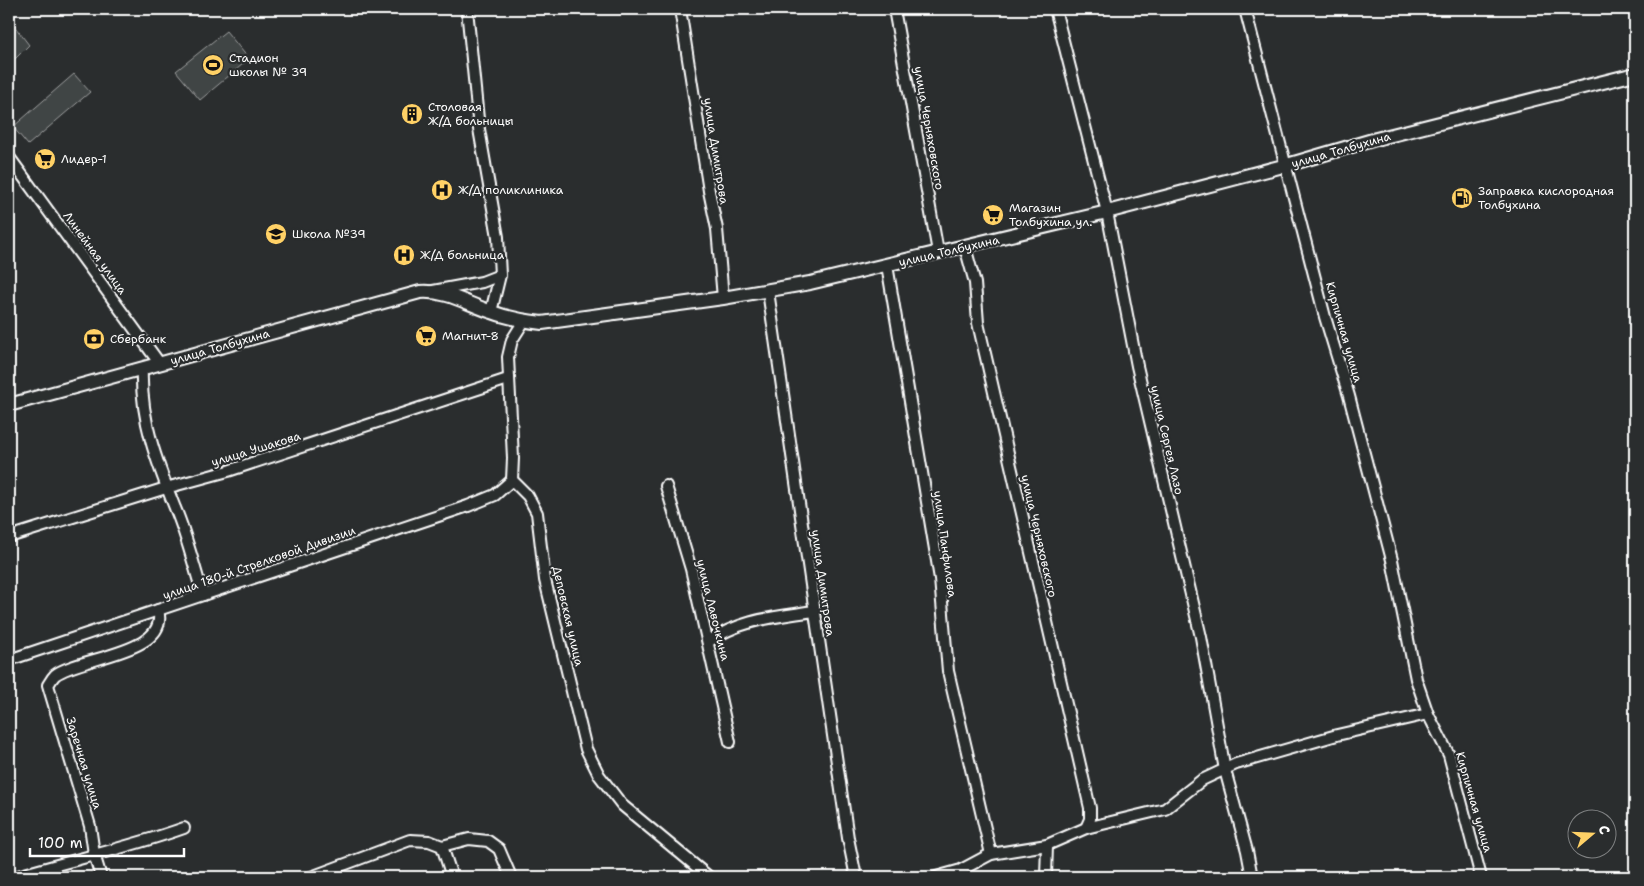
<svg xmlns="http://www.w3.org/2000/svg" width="1644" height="886" viewBox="0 0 1644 886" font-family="'Shantell Sans',sans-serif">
	<rect width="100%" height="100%" fill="#2a2d2e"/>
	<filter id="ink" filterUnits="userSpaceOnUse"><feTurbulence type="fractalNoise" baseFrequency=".02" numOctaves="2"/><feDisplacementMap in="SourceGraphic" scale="10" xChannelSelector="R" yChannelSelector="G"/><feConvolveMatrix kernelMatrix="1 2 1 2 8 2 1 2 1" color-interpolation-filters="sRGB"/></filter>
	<g filter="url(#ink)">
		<g fill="#414445" stroke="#a0a2a2">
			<path d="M 9,19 L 29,45 L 9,65 Z"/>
			<path d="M 226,31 L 249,59 L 200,100 L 176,71 Z"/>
			<path d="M 74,74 L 90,92 L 28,145 L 13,127 Z"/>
		</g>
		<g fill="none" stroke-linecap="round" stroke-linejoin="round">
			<g stroke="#fff" stroke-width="14">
				<g id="minor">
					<path d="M 467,9 L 479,129 L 498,237 L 500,275 L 491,312"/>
					<path d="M 680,9 L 709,191 L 717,229 L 723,298"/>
					<path d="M 894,9 L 938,252"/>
					<path d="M 1055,9 L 1107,212 L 1137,366 L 1201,637 L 1225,770 L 1247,851 L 1252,877"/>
					<path d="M 1245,9 L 1325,317 L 1349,396 L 1392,560 L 1416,679 L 1428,714 L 1449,755 L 1481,877"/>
					<path d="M 9,157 L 160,364"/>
					<path d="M 965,247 L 975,283 L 978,323 L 1090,808 L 1090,819 L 1086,828"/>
					<path d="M 887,265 L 940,579 L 948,671 L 991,854"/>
					<path d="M 433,291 L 482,282 L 500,275"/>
					<path d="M 768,291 L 848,838 L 856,877"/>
					<path d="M 524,321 L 512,340 L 508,357 L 513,458 L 512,480 L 528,496 L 537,513 L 545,580 L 586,749 L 599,775 L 622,805 L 709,877"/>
					<path d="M 142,369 C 140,419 157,463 175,508 C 187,536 194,567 203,595"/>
					<path d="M 666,486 L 691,569 L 730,742"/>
					<path d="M 9,537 L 166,488 L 228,471 L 508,379"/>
					<path d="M 708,642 C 740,619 777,617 814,611"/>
					<path d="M 9,660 L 468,506 L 495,495 L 512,480"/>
					<path d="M 442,846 L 452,877"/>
					<path d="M 14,877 C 71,860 128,848 184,828"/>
					<path d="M 101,877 L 94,854 L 90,826 L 48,685 C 50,682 52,678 55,675 C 78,657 171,654 158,610"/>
					<path d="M 311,877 L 410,840 L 429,841 L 442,846 L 469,839 L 488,841 L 499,849 L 511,877"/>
					<path d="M 936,877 L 961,870 L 991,854 L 1047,845 L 1086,828 L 1165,809 L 1202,780 L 1236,764 L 1337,735 L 1428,714"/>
					<path d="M 1046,877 L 1047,845"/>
				</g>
			</g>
			<g stroke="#fff" stroke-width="16">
				<path id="tertiary" d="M 9,405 L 420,292 C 447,290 467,304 492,312 C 508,318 525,321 542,323 L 723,298 L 810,283 L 1107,212 L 1287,165 L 1376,139 L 1635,74"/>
			</g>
			<use href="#minor" stroke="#2a2d2e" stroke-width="10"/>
			<use href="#tertiary" stroke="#2a2d2e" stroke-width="12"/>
		</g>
	</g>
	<defs>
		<g id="stadium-disc" transform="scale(1.125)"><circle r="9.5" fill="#ffd166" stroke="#2a2d2e"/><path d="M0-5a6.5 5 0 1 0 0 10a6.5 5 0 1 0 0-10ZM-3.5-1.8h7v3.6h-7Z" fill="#111"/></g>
		<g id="building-disc" transform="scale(1.125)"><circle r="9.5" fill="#ffd166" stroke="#2a2d2e"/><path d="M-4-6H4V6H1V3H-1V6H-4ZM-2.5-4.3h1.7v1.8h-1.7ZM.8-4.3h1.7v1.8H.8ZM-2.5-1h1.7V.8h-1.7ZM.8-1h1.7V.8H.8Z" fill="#111"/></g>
		<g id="supermarket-disc" transform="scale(1.125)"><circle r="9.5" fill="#ffd166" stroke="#2a2d2e"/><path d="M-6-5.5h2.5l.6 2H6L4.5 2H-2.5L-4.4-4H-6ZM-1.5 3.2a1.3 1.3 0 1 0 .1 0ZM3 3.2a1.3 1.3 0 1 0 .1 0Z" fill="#111"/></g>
		<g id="hospital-disc" transform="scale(1.125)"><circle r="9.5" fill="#ffd166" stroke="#2a2d2e"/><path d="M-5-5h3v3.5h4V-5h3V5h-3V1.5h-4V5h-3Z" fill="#111"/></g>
		<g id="fuel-disc" transform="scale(1.125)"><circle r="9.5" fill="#ffd166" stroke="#2a2d2e"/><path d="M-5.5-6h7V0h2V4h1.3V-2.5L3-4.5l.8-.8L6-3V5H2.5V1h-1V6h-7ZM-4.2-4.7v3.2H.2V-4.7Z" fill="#111"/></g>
		<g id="school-disc" transform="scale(1.125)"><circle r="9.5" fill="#ffd166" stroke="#2a2d2e"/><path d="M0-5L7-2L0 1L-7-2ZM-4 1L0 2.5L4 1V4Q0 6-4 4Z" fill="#111"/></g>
		<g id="bank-disc" transform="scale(1.125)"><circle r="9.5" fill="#ffd166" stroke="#2a2d2e"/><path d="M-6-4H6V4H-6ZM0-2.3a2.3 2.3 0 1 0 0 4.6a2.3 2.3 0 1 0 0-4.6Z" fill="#111"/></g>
	</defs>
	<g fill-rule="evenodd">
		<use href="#stadium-disc" x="213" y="65"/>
		<use href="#building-disc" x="412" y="114"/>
		<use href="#supermarket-disc" x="45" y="159"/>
		<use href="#hospital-disc" x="442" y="190"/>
		<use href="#fuel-disc" x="1462" y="198"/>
		<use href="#supermarket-disc" x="993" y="215"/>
		<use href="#school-disc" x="276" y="234"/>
		<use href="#hospital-disc" x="404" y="255"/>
		<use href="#supermarket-disc" x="426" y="336"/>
		<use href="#bank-disc" x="94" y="339"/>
	</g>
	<g text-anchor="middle" stroke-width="4.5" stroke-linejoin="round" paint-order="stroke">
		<g font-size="12" fill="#fff" stroke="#2a2d2e" text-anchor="start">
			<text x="229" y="62">Стадион<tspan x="229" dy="14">школы № 39</tspan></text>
			<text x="428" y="111">Столовая<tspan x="428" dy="14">Ж/Д больницы</tspan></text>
			<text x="61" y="163">Лидер-1</text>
			<text x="458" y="194">Ж/Д поликлиника</text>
			<text x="1478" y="195">Заправка кислородная<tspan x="1478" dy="14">Толбухина</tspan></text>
			<text x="1009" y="212">Магазин<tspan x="1009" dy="14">Толбухина ул.</tspan></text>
			<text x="292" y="238">Школа №39</text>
			<text x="420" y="259">Ж/Д больница</text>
			<text x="442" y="340">Магнит-8</text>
			<text x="110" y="343">Сбербанк</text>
		</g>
		<g font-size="12" fill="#fff" stroke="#2a2d2e">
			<text transform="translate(929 128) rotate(80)" y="4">улица Черняховского</text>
			<text transform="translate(1341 150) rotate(-16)" y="4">улица Толбухина</text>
			<text transform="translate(716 151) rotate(81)" y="4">улица Димитрова</text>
			<text transform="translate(949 251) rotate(-13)" y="4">улица Толбухина</text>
			<text transform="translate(95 253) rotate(54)" y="4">Линейная улица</text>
			<text transform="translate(1344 332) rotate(74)" y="4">Кирпичная улица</text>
			<text transform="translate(220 347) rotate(-16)" y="4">улица Толбухина</text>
			<text transform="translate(1167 440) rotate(77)" y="4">улица Сергея Лазо</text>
			<text transform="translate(256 449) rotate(-17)" y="4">улица Ушакова</text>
			<text transform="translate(1039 536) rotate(77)" y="4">улица Черняховского</text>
			<text transform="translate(945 544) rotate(82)" y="4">улица Панфилова</text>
			<text transform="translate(259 563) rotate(-19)" y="4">улица 180-й Стрелковой Дивизии</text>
			<text transform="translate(823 583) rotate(82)" y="4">улица Димитрова</text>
			<text transform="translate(713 610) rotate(76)" y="4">улица Лавочкина</text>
			<text transform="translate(568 616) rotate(77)" y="4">Деповская улица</text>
			<text transform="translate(84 763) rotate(73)" y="4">Заречная улица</text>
			<text transform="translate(1474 802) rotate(74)" y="4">Кирпичная улица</text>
		</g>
	</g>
	<rect width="1644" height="886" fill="none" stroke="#2a2d2e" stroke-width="30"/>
	<rect x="15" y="15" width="1614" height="856" fill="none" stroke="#fff" stroke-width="2" filter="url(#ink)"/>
	<g transform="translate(1592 834) rotate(71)"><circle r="24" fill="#2a2d2e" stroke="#7f8182"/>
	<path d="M0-4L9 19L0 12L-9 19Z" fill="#ffd166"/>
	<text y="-8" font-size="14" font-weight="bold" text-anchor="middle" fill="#ffffff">С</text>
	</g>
	<path d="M30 848v8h154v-8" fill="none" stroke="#ffffff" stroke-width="2.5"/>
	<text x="38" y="848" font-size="15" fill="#ffffff" stroke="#2a2d2e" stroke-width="4" paint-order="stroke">100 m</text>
</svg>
